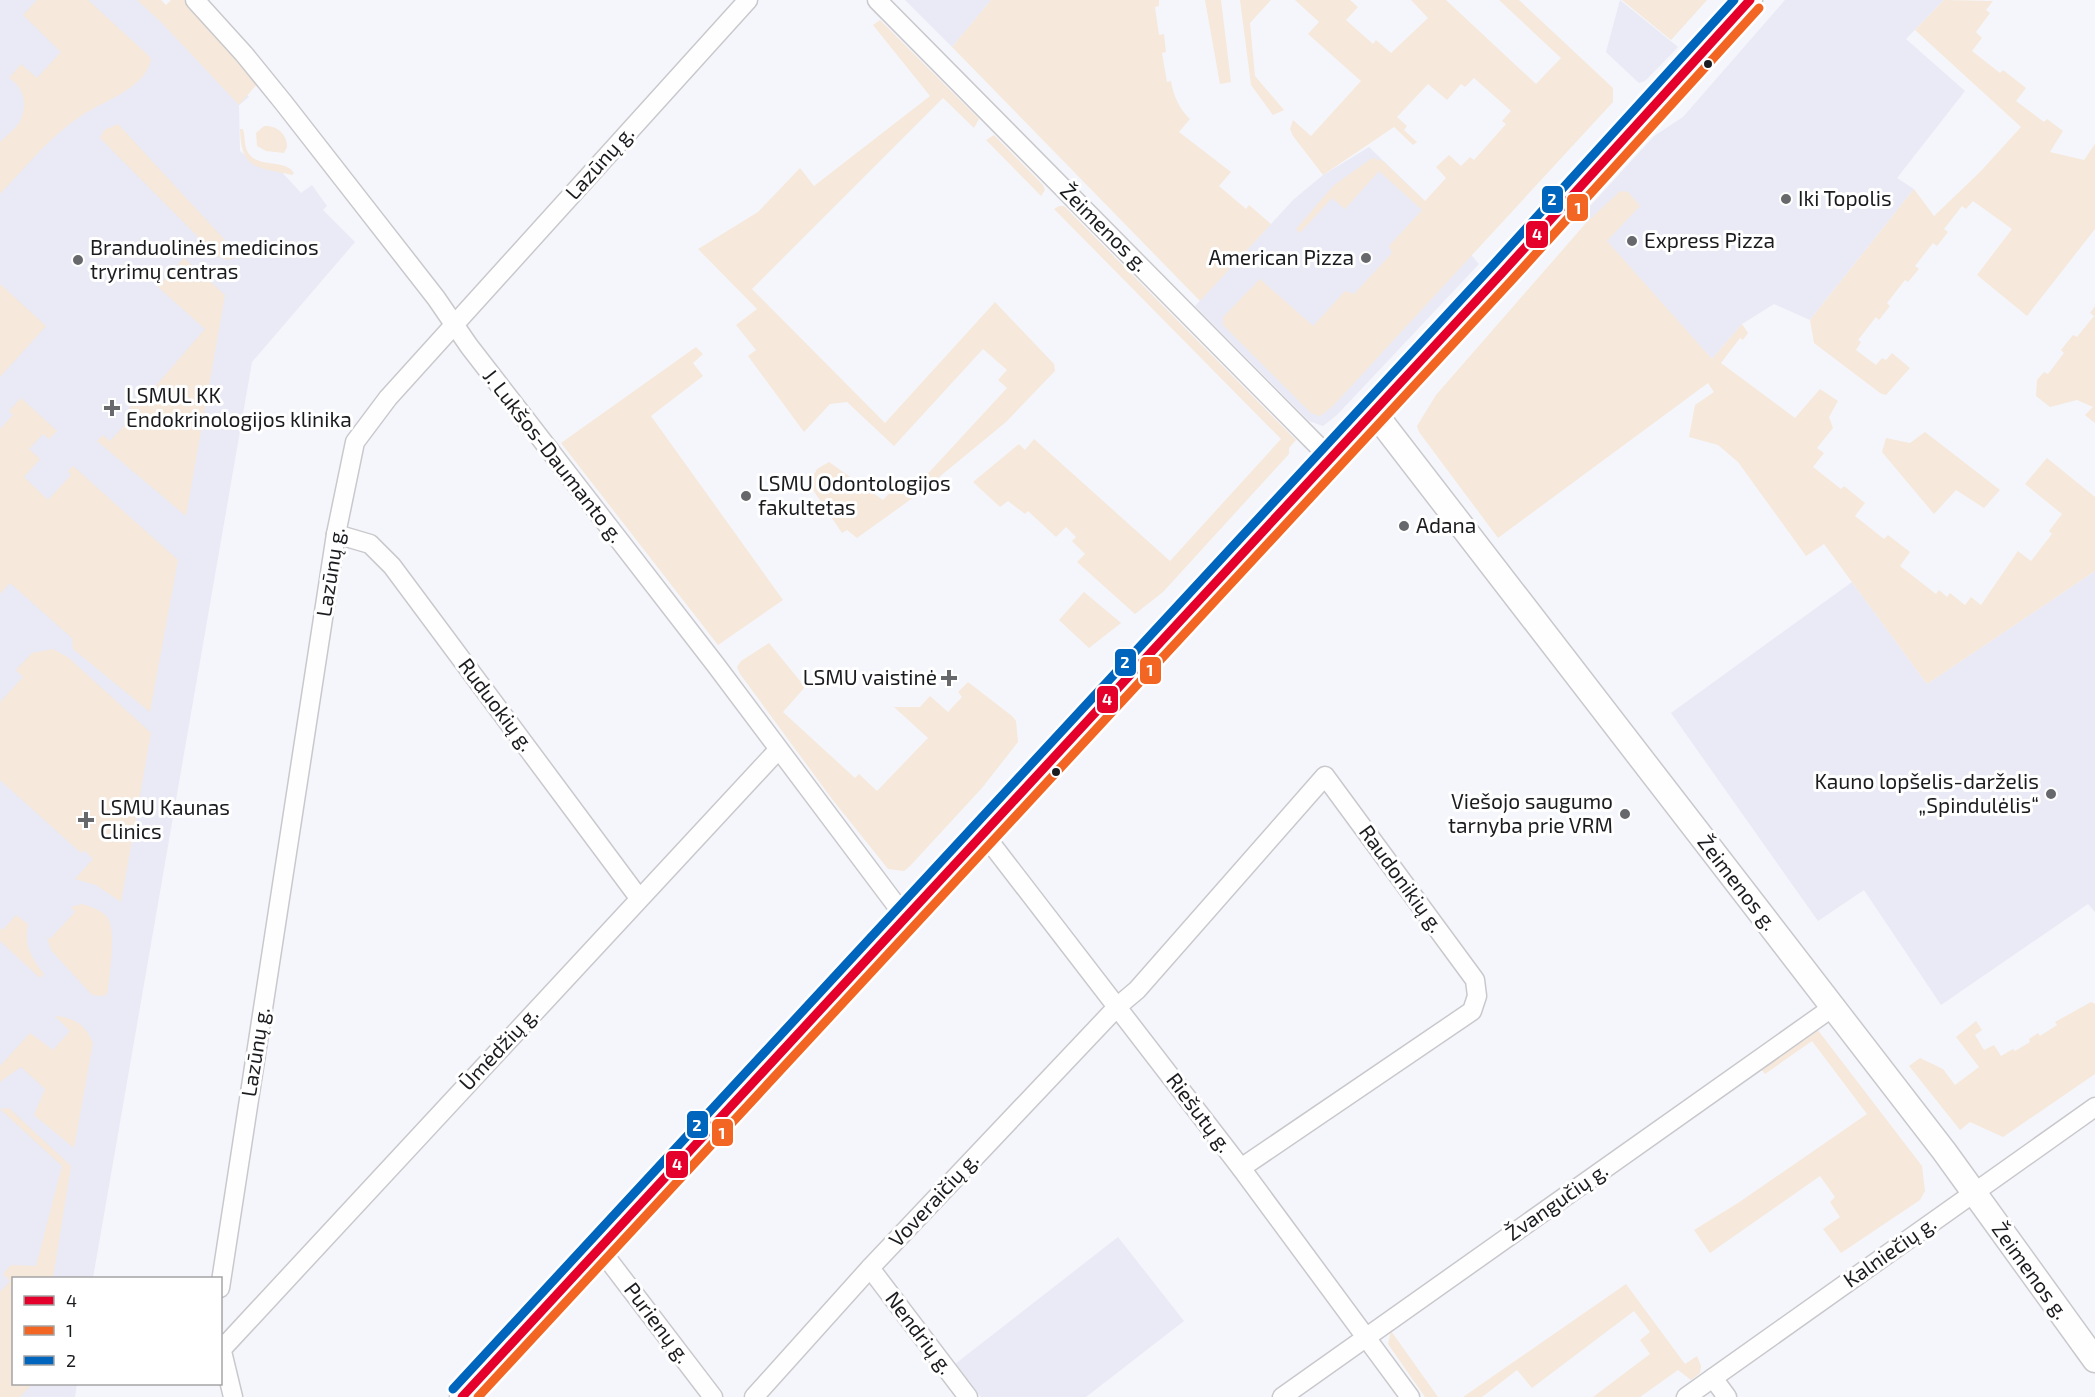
<svg xmlns="http://www.w3.org/2000/svg" width="2095" height="1397" viewBox="0 0 2095 1397" font-family="'Exo 2',sans-serif">
	<rect width="100%" height="100%" fill="#f5f6fb"/>
	<g fill="#e9eaf5">
		<path d="M 0,0 L 161,0 L 249,97 L 239,105 L 240,151 L 264,169 L 281,171 L 301,193 L 312,185 L 327,206 L 323,210 L 355,242 L 252,362 L 93,1278 L 14,1278 L 14,1384 L 77,1384 L 75,1397 L 0,1397 Z"/>
		<path d="M 905,0 L 991,0 L 952,47 Z"/>
		<path d="M 1620,0 L 1678,47 L 1645,81 L 1639,83 L 1606,52 Z"/>
		<path d="M 1785,0 L 1944,0 L 1906,39 L 1965,91 L 1897,178 L 1914,189 L 1810,320 L 1774,304 L 1742,324 L 1712,359 L 1580,217 L 1654,136 L 1683,117 Z"/>
		<path d="M 1369,147 L 1425,201 L 1479,264 L 1337,415 L 1323,426 L 1309,421 L 1195,306 L 1293,200 L 1323,175 Z"/>
		<path d="M 2095,571 L 2095,912 L 2088,904 L 1941,1005 L 1864,890 L 1818,921 L 1671,713 L 1852,582 L 1927,684 Z"/>
		<path d="M 1118,1237 L 1184,1321 L 1086,1397 L 981,1397 L 955,1364 Z"/>
	</g>
	<g fill="#f6e8da">
		<path d="M 37,0 L 88,0 L 147,54 L 151,59 C 146,89 102,101 81,116 C 50,136 25,168 0,194 L 0,142 C 6,136 16,129 20,121 C 28,106 24,87 9,78 L 21,64 L 37,78 L 61,52 L 23,15 Z"/>
		<path d="M 137,0 L 161,0 L 166,5 L 171,0 L 184,0 L 258,83 L 239,105 L 162,23 Z"/>
		<path d="M 991,0 L 1159,0 L 1159,6 L 1155,7 L 1159,35 L 1164,34 L 1166,52 L 1162,53 L 1167,82 L 1171,81 C 1173,95 1180,110 1190,119 L 1179,132 L 1231,172 L 1219,186 L 1246,209 L 1249,205 L 1271,224 L 1200,301 L 952,47 Z"/>
		<path d="M 1205,0 L 1221,0 L 1231,82 L 1220,84 Z"/>
		<path d="M 1240,0 L 1271,0 L 1250,23 L 1255,76 L 1284,110 L 1273,115 L 1251,85 Z"/>
		<path d="M 1295,0 L 1350,0 L 1358,7 L 1346,20 L 1373,44 L 1376,40 L 1391,53 L 1428,18 L 1411,0 L 1446,0 L 1536,84 L 1561,58 L 1499,0 L 1519,0 L 1613,88 L 1613,102 L 1332,407 L 1320,416 L 1311,413 L 1223,325 L 1223,317 L 1260,279 L 1313,326 L 1345,291 L 1354,294 L 1392,253 L 1389,246 L 1422,210 L 1379,171 L 1345,209 L 1332,198 L 1300,233 L 1296,229 L 1333,186 L 1372,158 L 1383,161 L 1425,201 L 1446,178 L 1436,167 L 1449,155 L 1461,166 L 1470,157 L 1474,160 L 1506,124 L 1502,121 L 1511,111 L 1474,78 L 1465,87 L 1461,84 L 1447,100 L 1428,84 L 1397,117 L 1407,126 L 1404,130 L 1417,142 L 1413,145 L 1394,127 L 1323,175 L 1293,136 L 1290,129 L 1293,120 L 1311,136 L 1361,81 L 1308,34 L 1319,22 Z"/>
		<path d="M 1622,0 L 1707,0 L 1671,40 Z"/>
		<path d="M 1944,0 L 1993,1 L 1986,10 L 1990,13 L 1976,32 L 1982,38 L 1972,51 L 2000,73 L 2003,70 L 2026,88 L 2016,101 L 2044,122 L 2047,119 L 2063,131 L 2050,152 L 2084,160 L 2095,144 L 2095,229 L 2027,316 L 1977,275 L 2012,229 L 1973,201 L 1966,209 L 1962,206 L 1944,229 L 1948,232 L 1937,246 L 1933,243 L 1915,266 L 1919,269 L 1908,282 L 1905,280 L 1887,303 L 1890,306 L 1879,320 L 1876,317 L 1858,340 L 1861,342 L 1856,350 L 1876,365 L 1882,358 L 1886,360 L 1892,353 L 1910,368 L 1886,395 L 1880,393 L 1814,343 L 1810,320 L 1914,189 L 1934,216 L 1980,172 L 2021,127 L 1915,30 Z"/>
		<path d="M 880,20 L 979,119 L 974,128 L 943,98 L 752,289 L 885,423 L 995,302 L 1054,364 L 1055,371 L 1006,422 L 921,492 L 857,538 L 847,530 L 842,533 L 809,484 L 817,469 L 829,462 L 883,500 L 899,483 L 910,493 L 1007,388 L 998,380 L 1007,370 L 983,349 L 894,446 L 847,402 L 830,404 L 804,432 L 748,356 L 756,350 L 736,325 L 757,309 L 698,249 L 758,212 L 800,168 L 814,186 L 930,96 L 873,25 Z"/>
		<path d="M 118,124 L 234,250 L 237,257 L 229,260 L 218,257 L 100,138 L 104,130 Z"/>
		<path d="M 264,126 C 277,125 287,134 287,147 L 284,153 L 266,151 L 257,146 L 256,133 Z"/>
		<path d="M 240,129 L 243,129 C 245,135 244,142 246,148 C 254,171 284,157 294,173 L 292,175 C 257,167 241,170 240,129 Z"/>
		<path d="M 994,135 L 1043,185 L 1045,190 L 1041,196 L 986,140 Z"/>
		<path d="M 1620,191 L 1628,192 L 1640,206 L 1607,241 L 1712,359 L 1742,324 L 1748,333 L 1743,340 L 1740,338 L 1721,363 L 1795,418 L 1820,389 L 1838,401 L 1829,417 L 1833,428 L 1817,448 L 1824,453 L 1813,467 L 1841,489 L 1844,486 L 1865,503 L 1855,516 L 1884,539 L 1888,535 L 1910,552 L 1900,566 L 1936,594 L 1939,590 L 1947,597 L 1950,593 L 1965,605 L 1971,597 L 1981,605 L 2018,551 L 2031,561 L 2052,534 L 2049,531 L 2062,514 L 2025,484 L 2047,458 L 2095,497 L 2095,571 L 1927,684 L 1824,544 L 1806,556 L 1738,462 L 1718,445 L 1689,437 L 1695,405 L 1714,392 L 1708,383 L 1498,538 L 1419,432 L 1417,426 L 1436,395 L 1586,223 Z"/>
		<path d="M 1059,206 L 1064,206 L 1296,440 L 1289,448 L 1289,454 L 1163,592 L 1135,614 L 1077,562 L 1085,554 L 1072,541 L 1076,537 L 1066,527 L 1056,537 L 1028,511 L 1025,514 L 1008,501 L 1000,507 L 973,482 L 1019,444 L 1025,450 L 1034,439 L 1170,561 L 1281,439 L 1054,209 Z"/>
		<path d="M 184,258 L 225,295 L 186,516 L 97,441 L 103,435 L 110,441 L 135,414 L 129,408 L 135,402 L 139,405 L 205,329 L 158,287 Z"/>
		<path d="M 0,284 L 46,326 L 0,377 Z"/>
		<path d="M 2095,306 L 2095,423 L 2085,415 L 2093,407 L 2077,400 L 2050,407 L 2036,396 L 2037,380 L 2044,372 L 2048,374 L 2064,353 L 2061,350 L 2073,335 L 2077,337 L 2094,316 L 2090,313 Z"/>
		<path d="M 696,347 L 703,354 L 693,363 L 703,376 L 651,416 L 783,600 L 718,645 L 561,443 Z"/>
		<path d="M 21,398 L 57,431 L 49,439 L 43,434 L 29,449 L 40,459 L 24,477 L 48,500 L 71,475 L 68,471 L 73,466 L 178,560 L 150,712 L 73,649 L 72,638 L 10,583 L 0,594 L 0,429 L 13,415 L 9,411 Z"/>
		<path d="M 1925,432 L 2000,490 L 1984,508 L 1956,490 L 1934,514 L 1882,452 L 1886,438 L 1910,443 Z"/>
		<path d="M 1084,592 L 1121,623 L 1089,648 L 1059,620 Z"/>
		<path d="M 769,643 L 805,687 L 783,712 L 855,778 L 859,774 L 877,791 L 928,738 L 894,707 L 920,707 L 930,696 L 948,712 L 962,697 L 958,692 L 968,682 L 1012,716 L 1016,721 L 1018,742 L 982,788 L 910,866 L 904,871 L 888,869 L 832,799 L 740,674 L 737,667 L 741,661 Z"/>
		<path d="M 53,649 L 69,658 L 151,733 L 121,902 L 96,885 L 75,879 L 93,859 L 84,850 L 81,853 L 0,780 L 0,702 L 23,677 L 16,670 L 32,653 Z"/>
		<path d="M 82,904 C 91,907 100,909 107,917 C 117,929 109,975 108,992 L 104,996 L 92,995 L 51,950 L 47,937 L 50,939 L 75,912 L 71,907 Z"/>
		<path d="M 16,915 L 28,924 C 24,946 31,957 44,974 L 40,978 L 0,941 L 0,928 L 3,930 Z"/>
		<path d="M 2091,1002 L 2095,1004 L 2095,1074 L 2003,1137 L 1970,1122 L 1960,1130 L 1909,1066 L 1920,1058 L 1943,1069 L 1955,1085 L 1979,1067 L 1956,1037 L 1976,1021 L 1982,1030 L 1975,1035 L 1984,1050 L 1994,1045 L 2001,1056 L 2013,1049 L 2015,1051 L 2030,1042 L 2029,1039 L 2038,1033 L 2040,1036 L 2057,1025 L 2055,1022 Z"/>
		<path d="M 55,1016 C 75,1018 85,1024 93,1043 L 74,1148 L 34,1115 L 45,1089 L 21,1067 L 0,1082 L 0,1066 L 30,1033 L 53,1050 L 70,1031 Z"/>
		<path d="M 1817,1029 L 1922,1166 L 1925,1191 L 1920,1200 L 1841,1253 L 1823,1229 L 1840,1217 L 1830,1202 L 1835,1197 L 1820,1176 L 1710,1253 L 1694,1230 L 1738,1203 L 1867,1114 L 1812,1041 L 1765,1074 L 1760,1068 Z"/>
		<path d="M 9,1108 L 71,1166 L 53,1278 L 14,1278 L 14,1384 L 32,1384 L 20,1397 L 0,1397 L 0,1292 L 10,1281 L 3,1274 L 11,1265 L 36,1266 L 62,1166 L 0,1109 Z"/>
		<path d="M 1626,1284 L 1685,1364 L 1697,1356 L 1701,1366 L 1700,1373 L 1691,1380 L 1678,1370 L 1640,1397 L 1593,1397 L 1650,1354 L 1640,1340 L 1650,1332 L 1634,1311 L 1532,1388 L 1517,1370 L 1482,1397 L 1463,1397 Z"/>
		<path d="M 1391,1331 L 1438,1397 L 1425,1397 L 1388,1344 Z"/>
	</g>
	<g fill="none" stroke-linecap="round" stroke-linejoin="round">
		<g stroke="#c9c9cd" stroke-width="21">
			<g id="minor">
				<path d="M 195,0 L 244,54 L 283,102 L 436,298 L 469,346 L 715,664 L 905,917"/>
				<path d="M 877,0 L 1330,458"/>
				<path d="M 336,534 L 370,544 L 392,566 L 639,898"/>
				<path d="M 983,833 L 1241,1168 L 1410,1397"/>
				<path d="M 600,1249 L 713,1397"/>
				<path d="M 870,1268 L 968,1397"/>
				<path d="M 220,1288 L 336,534 L 355,442 L 388,398 L 748,0"/>
				<path d="M 220,1343 L 233,1397"/>
				<path d="M 221,1350 L 778,750"/>
				<path d="M 1713,1378 L 1727,1397"/>
				<path d="M 754,1397 L 870,1268 L 1118,1006 L 1137,990 L 1325,776 L 1475,980 L 1477,996 L 1472,1011 L 1241,1168"/>
				<path d="M 1282,1397 L 1833,1007"/>
				<path d="M 1686,1397 L 2095,1107"/>
			</g>
		</g>
		<g stroke="#c9c9cd" stroke-width="27">
			<g id="secondary">
				<path d="M 1373,411 L 1944,1151 L 2095,1360"/>
				<path d="M 462,1397 L 1502,273 L 1750,0"/>
			</g>
		</g>
		<use href="#minor" stroke="#fefefe" stroke-width="18"/>
		<use href="#secondary" stroke="#fefefe" stroke-width="24"/>
		<g stroke="#fff" stroke-width="14">
			<path id="bus-1" d="M 462,1397 L 1502,273 L 1750,0"/>
		</g>
		<g stroke="#fff" stroke-width="14">
			<path id="bus-2" d="M 478,1397 L 1511,281 L 1759,8"/>
		</g>
		<g stroke="#fff" stroke-width="14">
			<path id="bus-3" d="M 453,1389 L 1493,265 L 1734,0"/>
		</g>
		<use href="#bus-1" stroke="#e4002b" stroke-width="9"/>
		<use href="#bus-2" stroke="#f26522" stroke-width="9"/>
		<use href="#bus-3" stroke="#0065bd" stroke-width="9"/>
	</g>
	<g fill="#1b1c1f" stroke="#fff" stroke-width="2">
		<circle cx="1708" cy="64" r="5"/>
		<circle cx="1056" cy="772" r="5"/>
	</g>
	<g fill="#67686c" stroke="#fff" stroke-width="2">
		<circle cx="1786" cy="199" r="6"/>
		<circle cx="1632" cy="241" r="6"/>
		<circle cx="1366" cy="258" r="6"/>
		<circle cx="78" cy="260" r="6"/>
		<path d="M109 399h6v6h6v6h-6v6h-6v-6h-6v-6h6z"/>
		<circle cx="746" cy="496" r="6"/>
		<circle cx="1404" cy="526" r="6"/>
		<path d="M946 669h6v6h6v6h-6v6h-6v-6h-6v-6h6z"/>
		<circle cx="2051" cy="794" r="6"/>
		<circle cx="1625" cy="814" r="6"/>
		<path d="M83 811h6v6h6v6h-6v6h-6v-6h-6v-6h6z"/>
	</g>
	<g text-anchor="middle" stroke-width="6" stroke-linejoin="round" paint-order="stroke">
		<g font-size="21" fill="#1b1c1f" stroke="#fff">
			<text transform="translate(600 163) rotate(-48)" y="7">Lazūnų g.</text>
			<text transform="translate(1104 228) rotate(45)" y="7">Žeimenos g.</text>
			<text transform="translate(553 456) rotate(52)" y="7">J. Lukšos-Daumanto g.</text>
			<text transform="translate(331 572) rotate(-81)" y="7">Lazūnų g.</text>
			<text transform="translate(496 705) rotate(53)" y="7">Ruduokių g.</text>
			<text transform="translate(1401 879) rotate(54)" y="7">Raudonikių g.</text>
			<text transform="translate(1737 883) rotate(52)" y="7">Žeimenos g.</text>
			<text transform="translate(499 1049) rotate(-47)" y="7">Ūmėdžių g.</text>
			<text transform="translate(256 1052) rotate(-81)" y="7">Lazūnų g.</text>
			<text transform="translate(1199 1113) rotate(53)" y="7">Riešutų g.</text>
			<text transform="translate(934 1200) rotate(-47)" y="7">Voveraičių g.</text>
			<text transform="translate(1557 1202) rotate(-35)" y="7">Žvangučių g.</text>
			<text transform="translate(1890 1252) rotate(-35)" y="7">Kalniečių g.</text>
			<text transform="translate(2030 1271) rotate(54)" y="7">Žeimenos g.</text>
			<text transform="translate(657 1323) rotate(53)" y="7">Purienų g.</text>
			<text transform="translate(919 1333) rotate(53)" y="7">Nendrių g.</text>
		</g>
		<g font-size="21" fill="#1b1c1f" stroke="#fff" text-anchor="start">
			<text x="1798" y="206">Iki Topolis</text>
			<text x="1644" y="248">Express Pizza</text>
			<text x="90" y="255">Branduolinės medicinos<tspan x="90" dy="24">tryrimų centras</tspan></text>
			<text x="1354" y="265" text-anchor="end">American Pizza</text>
			<text x="126" y="403">LSMUL KK<tspan x="126" dy="24">Endokrinologijos klinika</tspan></text>
			<text x="758" y="491">LSMU Odontologijos<tspan x="758" dy="24">fakultetas</tspan></text>
			<text x="1416" y="533">Adana</text>
			<text x="937" y="685" text-anchor="end">LSMU vaistinė</text>
			<text x="2039" y="789" text-anchor="end">Kauno lopšelis-darželis<tspan x="2039" dy="24">„Spindulėlis“</tspan></text>
			<text x="1613" y="809" text-anchor="end">Viešojo saugumo<tspan x="1613" dy="24">tarnyba prie VRM</tspan></text>
			<text x="100" y="815">LSMU Kaunas<tspan x="100" dy="24">Clinics</tspan></text>
		</g>
	</g>
	<g stroke="#fff" stroke-width="2">
		<rect x="1541" y="185" width="23" height="29" rx="6" fill="#0065bd"/>
		<rect x="1566" y="193" width="23" height="29" rx="6" fill="#f26522"/>
		<rect x="1525" y="220" width="24" height="29" rx="6" fill="#e4002b"/>
		<rect x="1114" y="648" width="23" height="29" rx="6" fill="#0065bd"/>
		<rect x="1139" y="656" width="23" height="29" rx="6" fill="#f26522"/>
		<rect x="1096" y="685" width="23" height="29" rx="6" fill="#e4002b"/>
		<rect x="686" y="1110" width="23" height="29" rx="6" fill="#0065bd"/>
		<rect x="711" y="1118" width="23" height="29" rx="6" fill="#f26522"/>
		<rect x="665" y="1150" width="24" height="29" rx="6" fill="#e4002b"/>
	</g>
	<g font-size="16" text-anchor="middle" font-weight="bold" fill="#fff">
		<text x="1552" y="205">2</text>
		<text x="1578" y="214">1</text>
		<text x="1537" y="240">4</text>
		<text x="1125" y="668">2</text>
		<text x="1150" y="676">1</text>
		<text x="1107" y="705">4</text>
		<text x="697" y="1131">2</text>
		<text x="722" y="1139">1</text>
		<text x="677" y="1170">4</text>
	</g>
	<rect x="12" y="1277" width="210" height="108" fill="#ffffff" stroke="#a4a4a5" stroke-width="1.5"/>
	<rect x="24" y="1296" width="30" height="9" fill="#e4002b" stroke="#a4a4a5" stroke-width="1.5"/>
	<text x="66" y="1307" font-size="18" fill="#1b1c1f">4</text>
	<rect x="24" y="1326" width="30" height="9" fill="#f26522" stroke="#a4a4a5" stroke-width="1.5"/>
	<text x="66" y="1337" font-size="18" fill="#1b1c1f">1</text>
	<rect x="24" y="1356" width="30" height="9" fill="#0065bd" stroke="#a4a4a5" stroke-width="1.5"/>
	<text x="66" y="1367" font-size="18" fill="#1b1c1f">2</text>
</svg>
